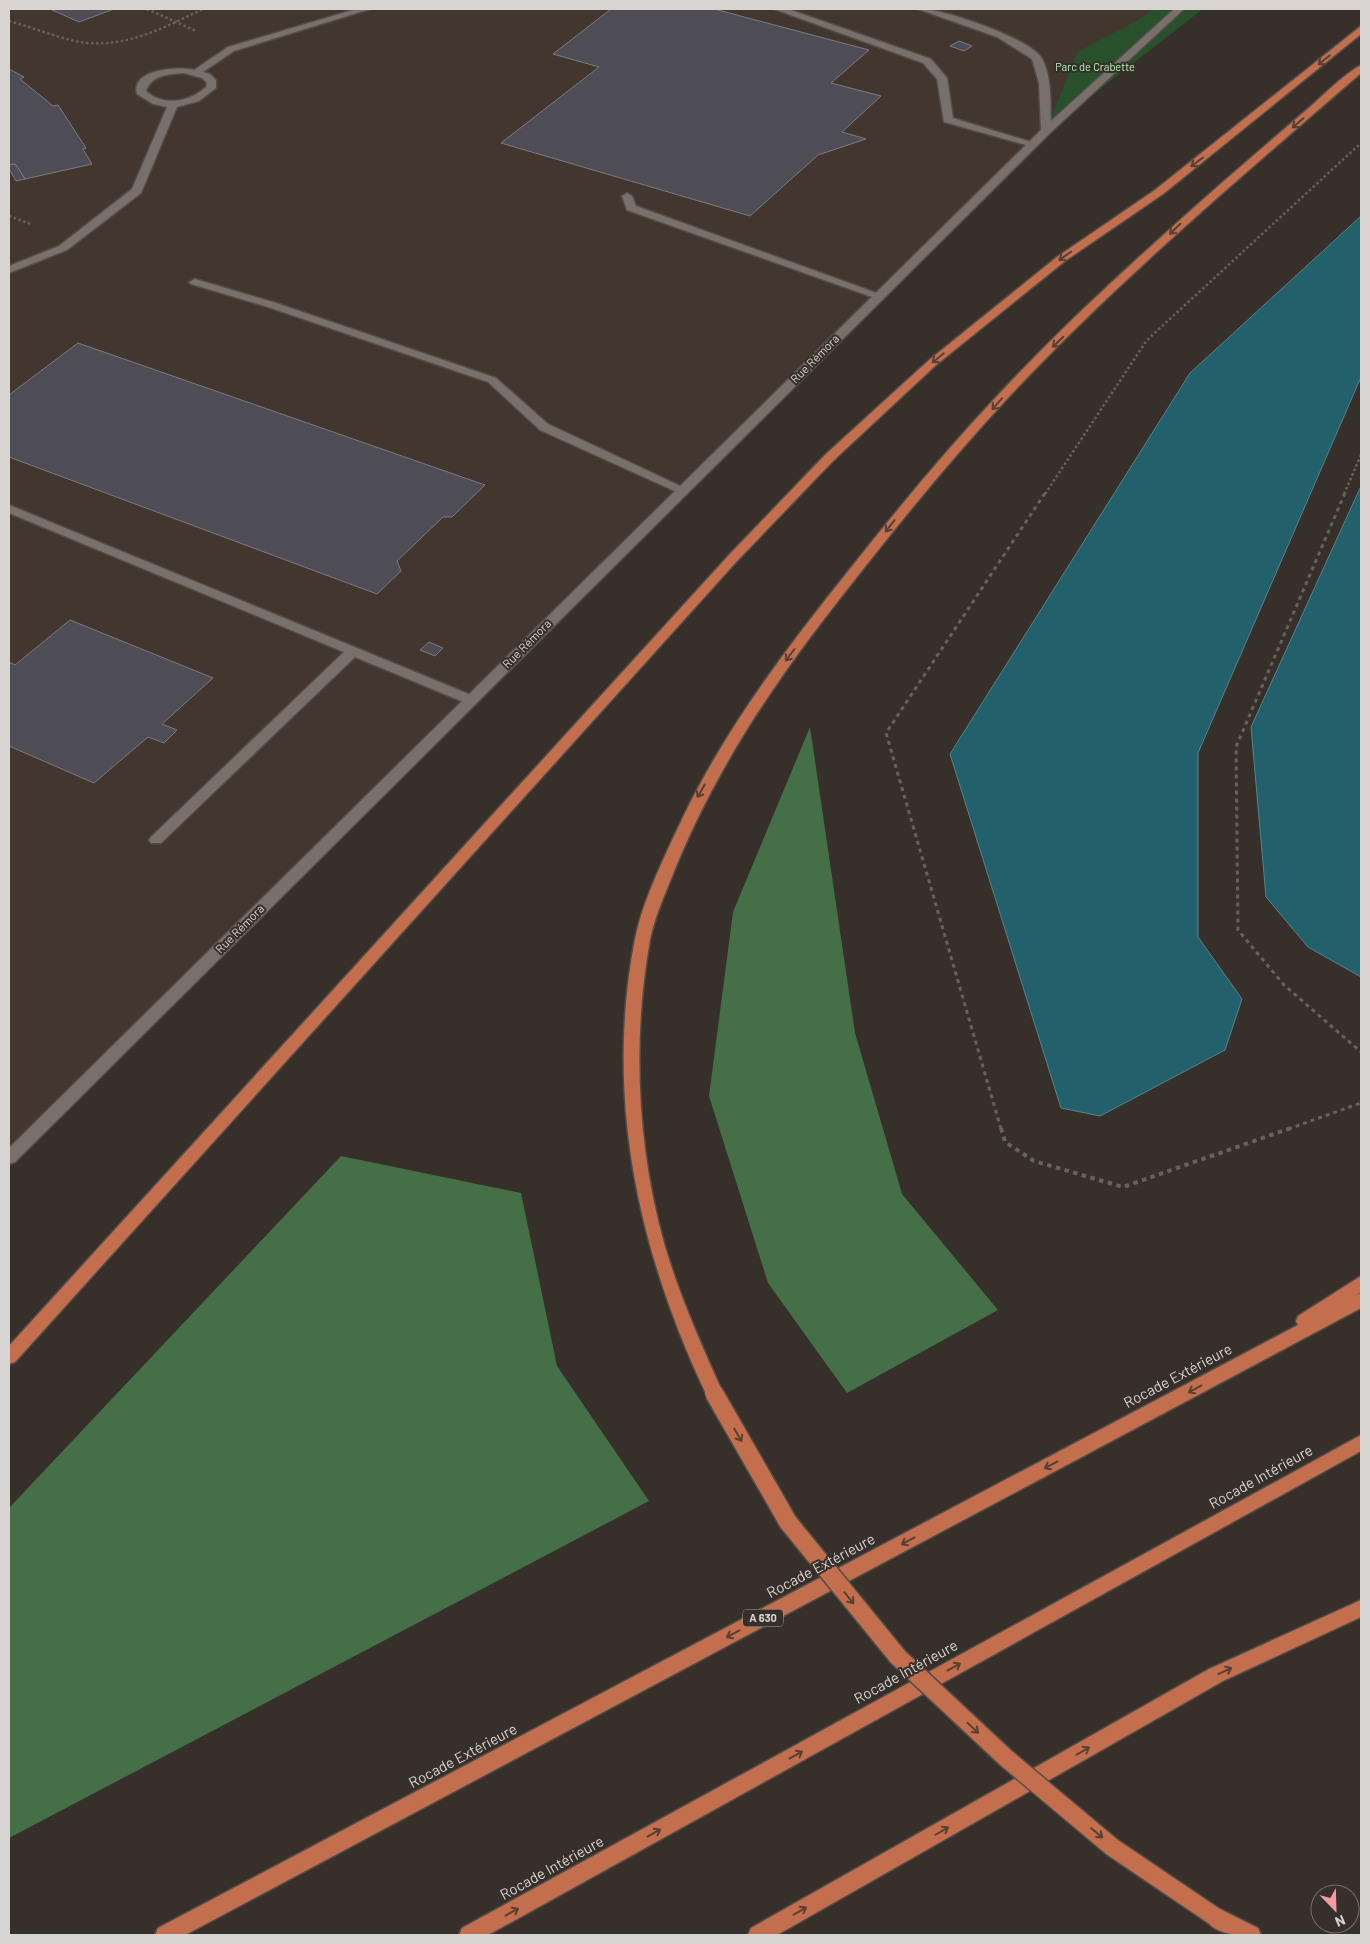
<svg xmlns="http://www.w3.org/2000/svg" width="1370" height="1944" viewBox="0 0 1370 1944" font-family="Barlow,sans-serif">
	<rect width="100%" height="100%" fill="#362f2a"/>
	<path fill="#43362e" d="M 9,9 L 1152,9 L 1138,20 L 1046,131 L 9,1158 Z"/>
	<path fill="#28502b" d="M 1152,9 L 1203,9 L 1046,131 L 1077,52 L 1138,20 Z"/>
	<g fill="#457047">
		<path d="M 810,727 L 855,1033 L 902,1194 L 998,1310 L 847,1393 L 768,1283 L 709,1096 L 733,912 Z"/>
		<path d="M 341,1156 L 521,1193 L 557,1366 L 649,1501 L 9,1838 L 9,1508 Z"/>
	</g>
	<g fill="#22606c" stroke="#59838a">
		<path d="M 1361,216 L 1361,377 L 1198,753 L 1198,937 L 1242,999 L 1225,1050 L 1100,1116 L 1061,1108 L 950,754 L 1190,373 Z"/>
		<path d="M 1361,486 L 1361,977 L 1308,947 L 1266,897 L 1251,727 Z"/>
	</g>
	<g fill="#4e4d55" stroke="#7c7b83">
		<path d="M 50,9 L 114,9 L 79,22 Z"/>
		<path d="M 611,9 L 714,9 L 869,50 L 831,83 L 881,96 L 842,132 L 866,139 L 818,155 L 750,216 L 501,143 L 599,67 L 553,54 Z"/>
		<path d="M 959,41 L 972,46 L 964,51 L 950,46 Z"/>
		<path d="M 9,69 L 24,77 L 20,79 L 53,106 L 58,105 L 86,148 L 83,149 L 92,164 L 25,179 L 15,164 L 9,165 Z"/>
		<path d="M 15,164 L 18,168 L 25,179 L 16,181 L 9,169 L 9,165 Z"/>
		<path d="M 78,343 L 485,485 L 452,517 L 443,517 L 397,561 L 401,571 L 377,594 L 9,457 L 9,395 Z"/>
		<path d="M 70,620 L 213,678 L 162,724 L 177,730 L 164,743 L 148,737 L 94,783 L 9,746 L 9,662 L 15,665 Z"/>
		<path d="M 429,642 L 443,648 L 435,656 L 420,650 Z"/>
	</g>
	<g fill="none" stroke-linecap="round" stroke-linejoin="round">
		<g stroke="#524c48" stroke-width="3">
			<g id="service">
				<path d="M 774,9 L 788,9 L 931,59 L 947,78 L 953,118 L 1038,144 L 1033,147 L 944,122 L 937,79 L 923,63 Z"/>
				<path d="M 627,193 L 632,196 L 636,206 L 885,296 L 879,299 L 875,298 L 627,210 L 622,196 Z"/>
				<path d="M 195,279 L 276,303 L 496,378 L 548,424 L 689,490 L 687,493 L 679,493 L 540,430 L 488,382 L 268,307 L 191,284 L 189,282 Z"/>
				<path d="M 9,505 L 476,697 L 478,700 L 476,703 L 466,703 L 355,657 L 161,843 L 151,843 L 149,840 L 151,837 L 344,652 L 9,513 Z"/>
			</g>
		</g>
		<g stroke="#524c48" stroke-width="3">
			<g id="minor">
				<path d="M 356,9 L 370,9 L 234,51 L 203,72 L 210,74 L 216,80 L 216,88 L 199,101 L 177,107 L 141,193 L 67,250 L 9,273 L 9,266 L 59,246 L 132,189 L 167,107 L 153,104 L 137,94 C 130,69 179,66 194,70 L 228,47 ZM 184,73 L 202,78 L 207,83 L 206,87 C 189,102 164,107 146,91 C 151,75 169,74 184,73 Z"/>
				<path d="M 918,9 C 940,7 1028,38 1041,57 C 1052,75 1050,101 1051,121 L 1174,9 L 1184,9 L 1050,133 L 15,1162 L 9,1164 L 9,1148 L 1041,130 L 1039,83 L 1032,59 L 997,37 Z"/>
			</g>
		</g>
		<g stroke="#524c48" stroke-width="3">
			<g id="motorway">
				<path d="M 1361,26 L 1361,34 L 1163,194 L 1065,261 L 936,365 L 833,461 L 737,561 L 15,1362 L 9,1364 L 9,1346 L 729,555 L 825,455 L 928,361 L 1057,257 L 1155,190 Z"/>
				<path d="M 1361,65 L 1361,73 C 1240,178 1116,282 1006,400 C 940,471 880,547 821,623 C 760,703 708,785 671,879 C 663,899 654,919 650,940 C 632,1039 637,1146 664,1243 C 679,1295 701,1344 723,1393 L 720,1398 L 714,1400 L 708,1398 C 639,1254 604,1098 635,939 C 642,904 661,864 676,832 C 719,738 781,655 846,574 C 895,512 945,451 999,394 C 1070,318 1147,249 1224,181 C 1253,156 1282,131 1311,106 C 1327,92 1343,75 1361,65 Z"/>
				<path d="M 1361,1276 L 1361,1292 L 1356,1295 L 1361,1293 L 1361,1308 L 185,1935 L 155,1935 L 158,1928 L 1298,1325 L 1296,1321 L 1298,1316 Z"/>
				<path d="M 1361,1435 L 1361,1451 L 488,1935 L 459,1935 L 462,1928 Z"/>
				<path d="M 1361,1600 L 1361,1617 L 1223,1681 L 777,1935 L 748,1935 L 751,1928 L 1209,1669 Z"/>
				<path d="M 1214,1906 L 1258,1928 L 1261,1935 C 1242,1935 1213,1937 1204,1916 L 1207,1909 Z"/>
			</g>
		</g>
		<g stroke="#68625e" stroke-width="2.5" stroke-dasharray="2.5 2.5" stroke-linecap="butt">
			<path d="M 147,9 L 196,31"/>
			<path d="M 9,21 C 31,27 53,36 75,41 C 121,51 163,28 203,9"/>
			<path d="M 9,216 L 31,224"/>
			<path d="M 1045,494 L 1147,340 L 1361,143"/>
			<path d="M 1344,494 L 1361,455"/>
		</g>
		<g stroke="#68625e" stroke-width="3" stroke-dasharray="4 4" stroke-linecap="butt">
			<path d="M 1345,493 L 1236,747 L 1238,930 L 1284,985 L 1361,1052"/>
			<path d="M 1001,1129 L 886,733 L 1045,493"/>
			<path d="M 1288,1129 L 1361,1103"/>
		</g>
		<path stroke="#68625e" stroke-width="4" stroke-dasharray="4.5 4.5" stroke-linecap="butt" d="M 1001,1128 L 1005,1142 L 1034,1161 L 1123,1187 L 1291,1128"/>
		<use href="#service" fill="#79706b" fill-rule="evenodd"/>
		<use href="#minor" fill="#79706b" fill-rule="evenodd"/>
		<use href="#motorway" fill="#c36f4e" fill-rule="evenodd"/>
		<g stroke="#524c48" stroke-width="21" stroke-linecap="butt">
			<path id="motorway-bridge" d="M 714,1393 L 788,1522 L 898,1657 L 1006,1758 L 1112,1847 L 1214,1916"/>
		</g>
		<use href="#motorway-bridge" stroke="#c36f4e" stroke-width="18"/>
	</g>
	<defs><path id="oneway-shaft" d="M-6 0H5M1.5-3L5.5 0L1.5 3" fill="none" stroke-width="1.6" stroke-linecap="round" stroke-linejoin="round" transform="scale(1.25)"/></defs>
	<g stroke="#593f33">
		<use href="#oneway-shaft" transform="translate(1324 60) rotate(141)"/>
		<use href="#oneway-shaft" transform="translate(1298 123) rotate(139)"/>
		<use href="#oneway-shaft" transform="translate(1197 162) rotate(143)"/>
		<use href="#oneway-shaft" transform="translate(1175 229) rotate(136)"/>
		<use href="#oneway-shaft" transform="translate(1065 256) rotate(145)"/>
		<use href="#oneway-shaft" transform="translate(1058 342) rotate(136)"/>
		<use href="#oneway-shaft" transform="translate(938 358) rotate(141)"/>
		<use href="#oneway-shaft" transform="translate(997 404) rotate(132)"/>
		<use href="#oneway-shaft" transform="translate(890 526) rotate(128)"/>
		<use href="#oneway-shaft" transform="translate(790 655) rotate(127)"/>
		<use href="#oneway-shaft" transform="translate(701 791) rotate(120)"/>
		<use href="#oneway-shaft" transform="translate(1195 1389) rotate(152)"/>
		<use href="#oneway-shaft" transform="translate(738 1435) rotate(60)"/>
		<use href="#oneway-shaft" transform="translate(1051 1465) rotate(152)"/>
		<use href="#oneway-shaft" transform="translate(908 1541) rotate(152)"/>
		<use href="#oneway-shaft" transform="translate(849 1598) rotate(51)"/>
		<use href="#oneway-shaft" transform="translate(733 1634) rotate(152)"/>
		<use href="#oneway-shaft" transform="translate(954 1667) rotate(-29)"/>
		<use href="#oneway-shaft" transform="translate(1225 1671) rotate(-25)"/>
		<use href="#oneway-shaft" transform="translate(973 1728) rotate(43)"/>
		<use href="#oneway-shaft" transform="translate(1083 1751) rotate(-30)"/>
		<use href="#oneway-shaft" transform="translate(796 1755) rotate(-29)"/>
		<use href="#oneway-shaft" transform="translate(942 1831) rotate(-30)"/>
		<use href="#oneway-shaft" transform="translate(654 1833) rotate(-29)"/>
		<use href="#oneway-shaft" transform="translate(1097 1833) rotate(40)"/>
		<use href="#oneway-shaft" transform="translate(800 1911) rotate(-30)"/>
		<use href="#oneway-shaft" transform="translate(512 1912) rotate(-29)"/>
	</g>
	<g text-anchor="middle" stroke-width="4" stroke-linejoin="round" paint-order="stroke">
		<g font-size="11" fill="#b5f8b6" stroke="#362f2a">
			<text x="1095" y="71">Parc de Crabette</text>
		</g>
		<rect fill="#362f2a" stroke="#a7a29f" stroke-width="1" x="743" y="1609.5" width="40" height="17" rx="4"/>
		<g font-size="11" font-weight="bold" fill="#d8d4d1">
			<text x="763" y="1622">A 630</text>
		</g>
		<g font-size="12" fill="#d8d4d1" stroke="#362f2a">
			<text transform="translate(815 359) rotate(-45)" y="4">Rue Rémora</text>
			<text transform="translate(527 644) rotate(-45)" y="4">Rue Rémora</text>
			<text transform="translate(240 929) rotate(-45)" y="4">Rue Rémora</text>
		</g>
		<g font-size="15" fill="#d8d4d1" stroke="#362f2a">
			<text transform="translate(1178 1376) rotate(-28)" y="5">Rocade Extérieure</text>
			<text transform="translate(1261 1477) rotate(-29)" y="5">Rocade Intérieure</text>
			<text transform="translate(821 1566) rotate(-28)" y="5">Rocade Extérieure</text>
			<text transform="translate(906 1672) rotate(-29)" y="5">Rocade Intérieure</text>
			<text transform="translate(463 1756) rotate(-28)" y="5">Rocade Extérieure</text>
			<text transform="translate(552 1868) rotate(-29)" y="5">Rocade Intérieure</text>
		</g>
	</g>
	<rect width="1370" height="1944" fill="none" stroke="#d8d4d1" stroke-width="20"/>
	<g transform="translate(1335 1909) rotate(157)"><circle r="24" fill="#362f2a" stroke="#77716d"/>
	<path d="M0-4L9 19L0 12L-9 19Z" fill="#f49aa3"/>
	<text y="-8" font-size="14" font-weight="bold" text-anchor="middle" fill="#d8d4d1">N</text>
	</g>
</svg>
